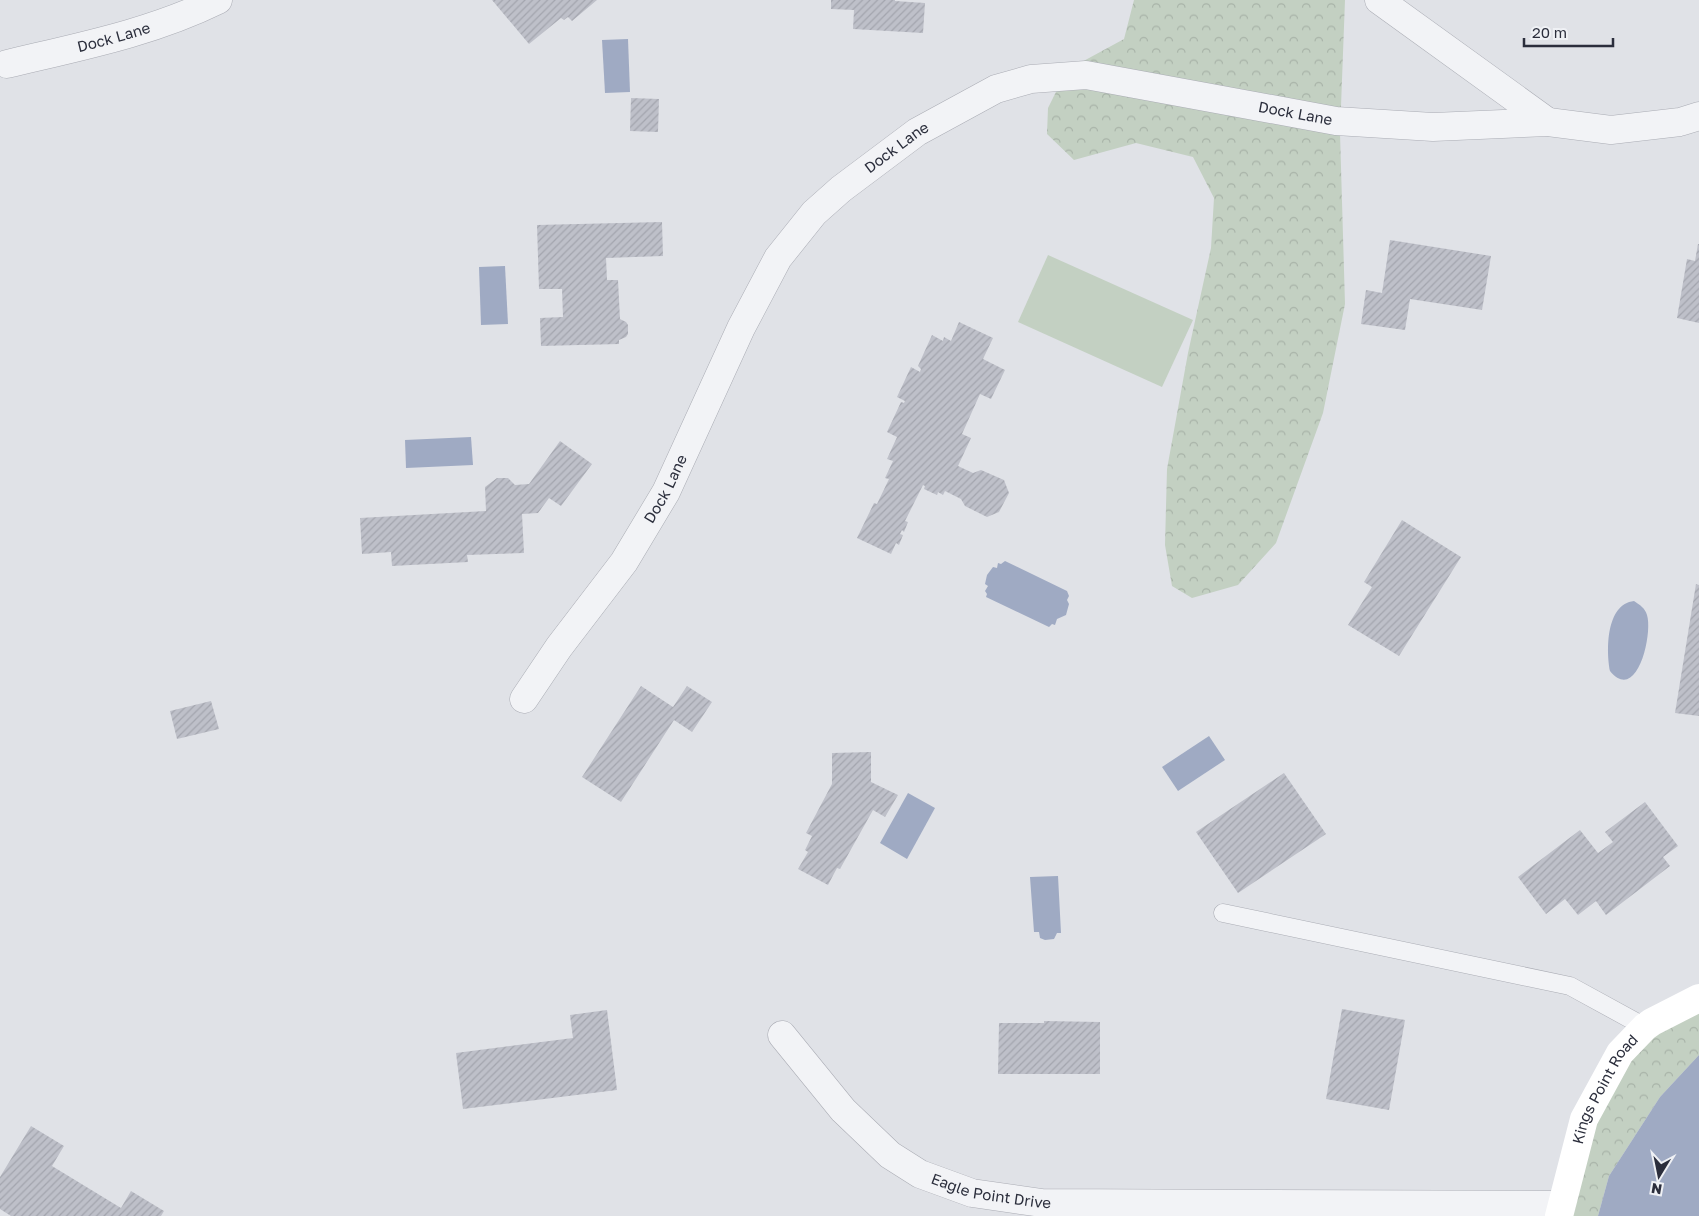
<svg xmlns="http://www.w3.org/2000/svg" width="1699" height="1216" viewBox="0 0 1699 1216" font-family="'Golos Text',sans-serif">
	<defs>
		<pattern id="forest-crowns" width="20" height="18" patternUnits="userSpaceOnUse" patternTransform="scale(1.25)"><rect width="20" height="18" fill="#c3d0c2"/><path d="M2 6a3 3 0 1 1 6 0M12 15a3 3 0 1 1 6 0" fill="none" stroke="#a8b3a8"/></pattern>
		<pattern id="building-hatch" width="6" height="6" patternUnits="userSpaceOnUse" patternTransform="scale(1.25)"><rect width="6" height="6" fill="#bec0c9"/><path d="M-1 1l2-2M0 6l6-6M5 7l2-2" fill="none" stroke="#a3a5ae"/></pattern>
	</defs>
	<rect width="100%" height="100%" fill="#e0e2e7"/>
	<path fill="#c3d0c2" d="M 1048,255 L 1193,320 L 1162,387 L 1018,322 Z"/>
	<g fill="url(#forest-crowns)">
		<path d="M 1134,0 L 1345,0 L 1340,133 L 1345,304 L 1323,413 L 1276,543 L 1238,585 L 1192,598 L 1172,586 L 1165,545 L 1167,469 L 1188,353 L 1211,248 L 1214,198 L 1193,157 L 1136,143 L 1074,160 L 1047,134 L 1048,108 L 1067,70 L 1124,39 Z"/>
		<path d="M 1699,998 L 1699,1055 L 1660,1097 L 1609,1176 L 1598,1216 L 1559,1216 L 1620,1053 Z"/>
	</g>
	<g fill="#9faac3">
		<path d="M 628,39 L 630,92 L 605,93 L 602,40 Z"/>
		<path d="M 505,266 L 508,324 L 481,325 L 479,267 Z"/>
		<path d="M 471,437 L 473,465 L 406,468 L 405,440 Z"/>
		<path d="M 1005,561 L 1067,591 L 1069,596 L 1067,600 L 1069,604 L 1066,615 L 1057,619 L 1055,625 L 1052,624 L 1049,627 L 986,597 L 987,594 L 985,591 L 988,586 L 985,584 L 987,575 L 993,567 L 997,568 L 998,563 L 1001,564 Z"/>
		<path d="M 1634,601 C 1640,605 1645,608 1647,615 C 1653,634 1637,704 1610,671 C 1606,650 1606,604 1634,601 Z"/>
		<path d="M 1209,736 L 1225,760 L 1178,791 L 1162,767 Z"/>
		<path d="M 908,793 L 935,808 L 907,859 L 880,843 Z"/>
		<path d="M 1058,876 L 1061,933 L 1057,933 L 1054,939 L 1045,940 L 1040,938 L 1039,932 L 1034,932 L 1030,877 Z"/>
		<path d="M 1699,1055 L 1699,1216 L 1598,1216 L 1609,1176 L 1660,1097 Z"/>
	</g>
	<g fill="url(#building-hatch)">
		<path d="M 492,0 L 597,0 L 572,21 L 568,17 L 564,20 L 561,18 L 529,44 Z"/>
		<path d="M 831,0 L 895,0 L 895,1 L 925,3 L 923,33 L 853,29 L 854,10 L 831,9 Z"/>
		<path d="M 631,98 L 659,99 L 658,132 L 630,131 Z"/>
		<path d="M 662,222 L 663,256 L 606,258 L 607,280 L 618,280 L 620,319 L 626,322 L 628,325 L 628,334 L 626,337 L 619,340 L 619,344 L 541,346 L 540,318 L 563,317 L 562,289 L 539,289 L 537,225 Z"/>
		<path d="M 1390,240 L 1491,256 L 1482,310 L 1410,299 L 1405,330 L 1361,324 L 1366,290 L 1382,293 Z"/>
		<path d="M 1698,244 L 1699,244 L 1699,323 L 1677,318 L 1687,259 L 1695,261 Z"/>
		<path d="M 959,322 L 993,338 L 983,359 L 1005,370 L 991,399 L 980,394 L 962,434 L 971,438 L 958,466 L 973,473 L 981,470 L 1004,480 L 1009,493 L 999,512 L 987,517 L 965,506 L 961,499 L 945,491 L 943,495 L 938,492 L 937,495 L 924,489 L 925,486 L 923,485 L 905,521 L 908,522 L 904,532 L 902,530 L 900,534 L 903,535 L 899,545 L 896,543 L 891,554 L 857,538 L 874,503 L 877,504 L 889,479 L 885,478 L 893,461 L 887,459 L 897,437 L 887,432 L 901,402 L 904,403 L 905,401 L 897,397 L 911,367 L 920,372 L 921,369 L 918,366 L 932,335 L 943,341 L 944,337 L 951,341 Z"/>
		<path d="M 560,441 L 592,464 L 561,506 L 549,498 L 538,513 L 522,514 L 524,553 L 467,555 L 468,562 L 392,566 L 391,552 L 362,554 L 360,518 L 486,511 L 485,487 L 497,478 L 508,478 L 515,485 L 529,484 Z"/>
		<path d="M 1402,520 L 1461,557 L 1399,656 L 1348,625 L 1372,587 L 1364,582 Z"/>
		<path d="M 1696,584 L 1699,585 L 1699,716 L 1675,713 Z"/>
		<path d="M 641,686 L 673,707 L 687,686 L 712,702 L 692,732 L 674,720 L 621,802 L 582,777 Z"/>
		<path d="M 211,701 L 219,729 L 177,739 L 170,711 Z"/>
		<path d="M 871,752 L 871,782 L 898,795 L 885,817 L 873,810 L 840,869 L 837,868 L 828,885 L 798,869 L 808,852 L 805,850 L 812,836 L 806,833 L 832,784 L 832,753 Z"/>
		<path d="M 1284,773 L 1326,834 L 1238,893 L 1196,832 Z"/>
		<path d="M 1645,802 L 1678,846 L 1663,857 L 1670,866 L 1606,915 L 1596,901 L 1578,915 L 1565,899 L 1546,914 L 1518,877 L 1580,830 L 1598,853 L 1613,842 L 1605,832 Z"/>
		<path d="M 1342,1009 L 1405,1020 L 1389,1110 L 1326,1099 Z"/>
		<path d="M 607,1010 L 617,1090 L 463,1109 L 456,1053 L 573,1038 L 570,1015 Z"/>
		<path d="M 1044,1021 L 1100,1022 L 1100,1074 L 998,1074 L 999,1023 L 1044,1023 Z"/>
		<path d="M 31,1126 L 64,1146 L 52,1166 L 121,1208 L 131,1191 L 164,1211 L 161,1216 L 11,1216 L 0,1209 L 0,1177 Z"/>
	</g>
	<g fill="none" stroke-linecap="round" stroke-linejoin="round">
		<g stroke="#aaacb4" stroke-width="19">
			<path id="lane" d="M 1223,913 L 1570,986 L 1645,1027"/>
		</g>
		<g stroke="#aaacb4" stroke-width="29">
			<g id="street">
				<path d="M 1379,0 L 1548,122"/>
				<path id="s1" d="M 7,64 C 78,47 151,33 218,0"/>
				<path id="s2" d="M 524,699 L 559,647 L 624,562 L 666,492 L 741,328 L 778,258 L 814,213 L 841,189 L 917,132 L 996,89 L 1031,79 L 1086,75 L 1336,121 L 1433,127 L 1548,122 L 1611,130 L 1680,122 L 1699,116"/>
				<path id="s3" d="M 782,1035 L 843,1110 L 890,1155 L 920,1174 L 972,1193 L 1042,1203 L 1561,1205"/>
			</g>
		</g>
		<use href="#lane" stroke="#f2f3f6" stroke-width="18"/>
		<use href="#street" stroke="#f2f3f6" stroke-width="28"/>
		<path stroke="#fff" stroke-width="28" id="s4" d="M 1559,1216 L 1584,1119 L 1620,1053 L 1645,1027 L 1652,1022 L 1699,998"/>
	</g>
	<g text-anchor="middle" stroke-width="4" stroke-linejoin="round" paint-order="stroke">
		<g font-size="15" fill="#2b2e3c" stroke="#eff1f5">
			<text dy="5" stroke="none"><textPath href="#s1" startOffset="110">Dock Lane</textPath></text>
			<text dy="5" stroke="none"><textPath href="#s2" startOffset="1094">Dock Lane</textPath></text>
			<text dy="5" stroke="none"><textPath href="#s2" startOffset="674">Dock Lane</textPath></text>
			<text dy="5" stroke="none"><textPath href="#s2" startOffset="254">Dock Lane</textPath></text>
			<text dy="5" stroke="none"><textPath href="#s4" startOffset="136">Kings Point Road</textPath></text>
			<text dy="5" stroke="none"><textPath href="#s3" startOffset="271">Eagle Point Drive</textPath></text>
		</g>
	</g>
	<g transform="translate(1659 1176) rotate(190)" stroke="#eff1f5" stroke-width="4" paint-order="stroke">
	<path d="M0-4L9 19L0 12L-9 19Z" fill="#2b2e3c"/>
	<text y="-8" font-size="14" font-weight="bold" text-anchor="middle" fill="#2b2e3c">N</text>
	</g>
	<path d="M1524 38v8h89v-8" fill="none" stroke="#2b2e3c" stroke-width="2.5"/>
	<text x="1532" y="38" font-size="15" fill="#2b2e3c" stroke="#eff1f5" stroke-width="4" paint-order="stroke">20 m</text>
</svg>
